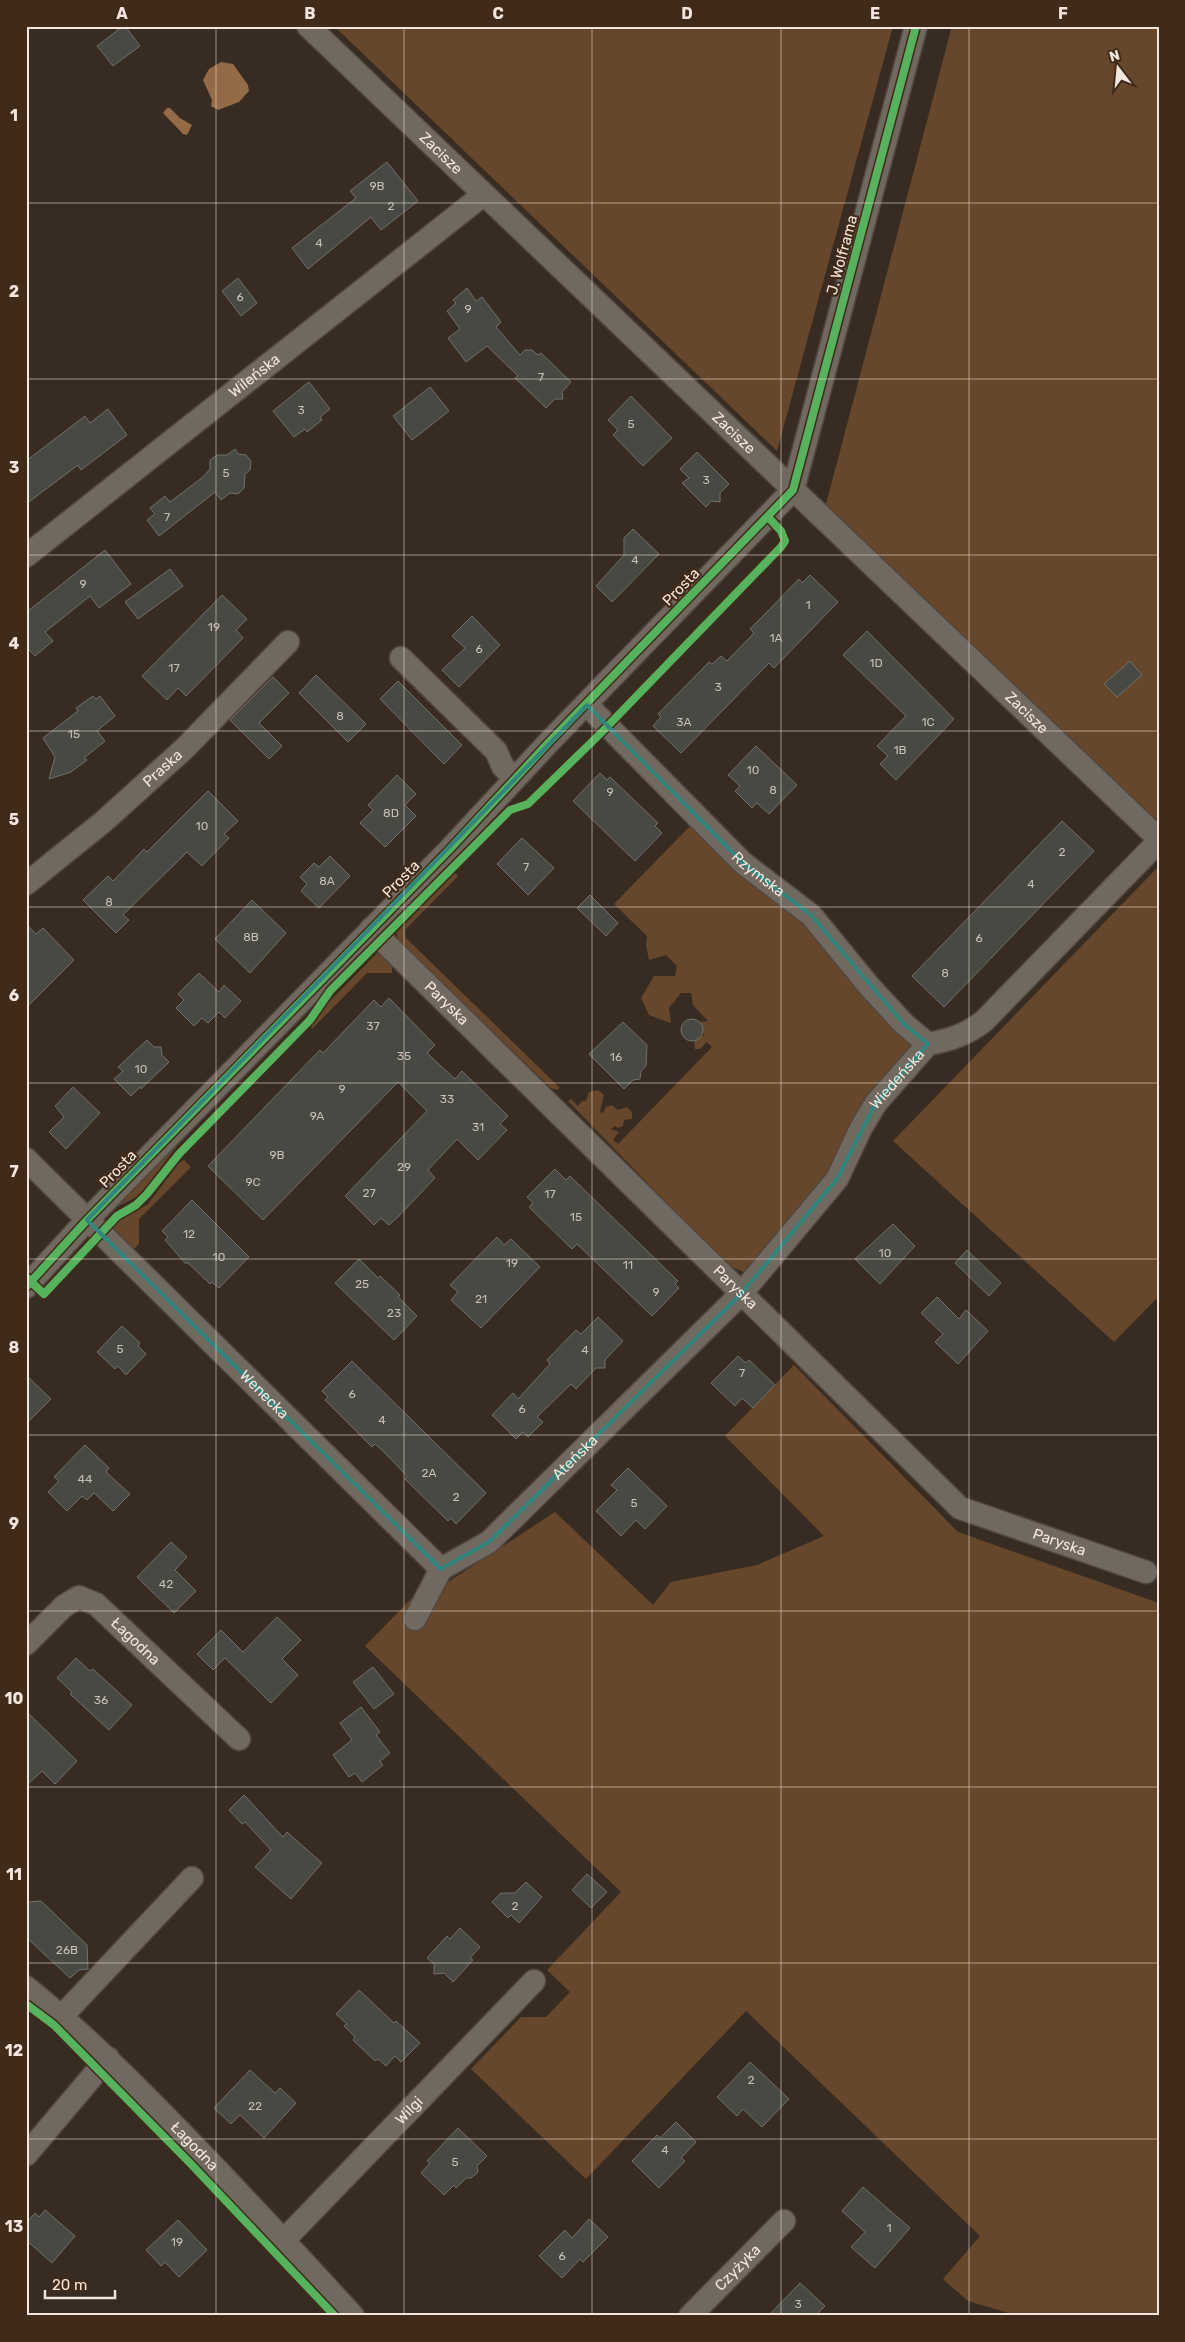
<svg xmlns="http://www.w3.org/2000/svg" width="1185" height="2342" viewBox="0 0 1185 2342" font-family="Rubik,sans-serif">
	<rect width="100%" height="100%" fill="#382c22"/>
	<g fill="#66472c">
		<path d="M 334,26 L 893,26 L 777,451 Z"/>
		<path d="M 952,26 L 1159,26 L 1159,815 L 1153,822 L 824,512 Z"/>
		<path d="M 693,823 L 790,905 L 911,1044 L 911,1052 L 849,1151 L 761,1269 L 744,1272 L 726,1265 L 726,1262 L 720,1258 L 568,1101 L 571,1099 L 578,1106 L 582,1101 L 586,1101 L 589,1092 L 598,1090 L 604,1095 L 600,1112 L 603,1113 L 606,1107 L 611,1105 L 618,1110 L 627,1107 L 632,1112 L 632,1119 L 624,1120 L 623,1126 L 618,1128 L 615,1126 L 611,1129 L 619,1132 L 613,1140 L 618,1144 L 712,1047 L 707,1042 L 700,1049 L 695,1049 L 694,1039 L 704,1035 L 699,1022 L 708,1021 L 693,1005 L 691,993 L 681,993 L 669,1008 L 671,1023 L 649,1015 L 641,998 L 654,976 L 675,976 L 677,966 L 666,955 L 649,960 L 646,945 L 647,936 L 614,904 Z"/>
		<path d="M 1159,866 L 1159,1296 L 1114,1342 L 893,1141 Z"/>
		<path d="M 455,873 L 458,876 L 405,930 L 406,938 L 560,1088 L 557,1090 L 551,1088 L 399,941 L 396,933 Z"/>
		<path d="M 377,953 L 383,954 L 392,962 L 392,973 L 367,973 L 312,1029 L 311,1027 L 329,1002 Z"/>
		<path d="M 180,1142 L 140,1195 L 113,1209 L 172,1147 Z"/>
		<path d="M 184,1160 L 191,1167 L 139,1219 L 139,1244 L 132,1251 L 115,1233 L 111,1225 L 148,1204 L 179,1163 Z"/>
		<path d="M 794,1365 L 958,1532 L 1159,1603 L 1159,2316 L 1019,2316 L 968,2301 L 943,2279 L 980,2236 L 746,2011 L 586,2179 L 471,2069 L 521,2017 L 546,2017 L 570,1992 L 547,1970 L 621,1892 L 365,1646 L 411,1599 L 445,1584 L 555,1512 L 653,1605 L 671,1582 L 757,1565 L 824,1536 L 725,1436 Z"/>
	</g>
	<g fill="#946a47">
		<path d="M 221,62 L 233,64 L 248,85 L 249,91 L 239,102 L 218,110 L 211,106 L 212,100 L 203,80 L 209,69 Z"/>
		<path d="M 167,108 L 170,108 L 180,118 L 192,125 L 187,135 L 183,134 L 163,113 Z"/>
	</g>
	<g fill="#474942" stroke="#70716c">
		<path d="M 123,26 L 125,26 L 140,46 L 113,66 L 97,46 Z"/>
		<path d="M 387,162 L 418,201 L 381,230 L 371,217 L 308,269 L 292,248 L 356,198 L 350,191 Z"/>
		<path d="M 238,278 L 257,303 L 241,316 L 222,291 Z"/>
		<path d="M 467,288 L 476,301 L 482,297 L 501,322 L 496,327 L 520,355 L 525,350 L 532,350 L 538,355 L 541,353 L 571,382 L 562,392 L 563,399 L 555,399 L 546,408 L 515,378 L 518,376 L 487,346 L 466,362 L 448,338 L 460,329 L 447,311 L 456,303 L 453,300 Z"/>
		<path d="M 309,382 L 330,409 L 320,417 L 322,420 L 307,432 L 305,429 L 294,437 L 273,411 Z"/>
		<path d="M 430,387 L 449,411 L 412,440 L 393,416 Z"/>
		<path d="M 631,396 L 672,438 L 643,466 L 613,435 L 618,430 L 608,420 Z"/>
		<path d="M 108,409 L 127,435 L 81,470 L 78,465 L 26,504 L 26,461 L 85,416 L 90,423 Z"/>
		<path d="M 235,449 L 238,454 L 246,455 L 251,461 L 250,470 L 245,474 L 244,488 L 238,494 L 230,493 L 221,500 L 215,492 L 159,536 L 147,520 L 155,514 L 150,508 L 165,496 L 170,502 L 203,477 L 210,469 L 210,460 L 217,455 L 227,455 Z"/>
		<path d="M 697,452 L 729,484 L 720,493 L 720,502 L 711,501 L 706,507 L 682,483 L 689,478 L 680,469 Z"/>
		<path d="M 633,529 L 659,554 L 612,602 L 596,586 L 624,555 L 624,538 Z"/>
		<path d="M 105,550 L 131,584 L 99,608 L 90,596 L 45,632 L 53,641 L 35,656 L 26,647 L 26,608 L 28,611 Z"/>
		<path d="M 170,569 L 183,586 L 138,619 L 125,602 Z"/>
		<path d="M 810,575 L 838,602 L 774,668 L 769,663 L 681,753 L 653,726 L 661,717 L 658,714 L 709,662 L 712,664 L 721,656 L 727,661 L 754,633 L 750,629 L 767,612 L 799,579 L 802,583 Z"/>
		<path d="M 222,595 L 247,619 L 236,630 L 243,638 L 186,696 L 178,688 L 167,700 L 142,676 Z"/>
		<path d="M 472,616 L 500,645 L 459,687 L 442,670 L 465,648 L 452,636 Z"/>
		<path d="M 867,631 L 954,719 L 896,780 L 880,764 L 888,756 L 877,746 L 906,716 L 843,655 Z"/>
		<path d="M 1130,661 L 1142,675 L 1117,697 L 1104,684 Z"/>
		<path d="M 316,675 L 366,724 L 348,742 L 299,693 Z"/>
		<path d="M 273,677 L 289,693 L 259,723 L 282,746 L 269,759 L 230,720 Z"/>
		<path d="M 398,681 L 462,745 L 444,764 L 380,699 Z"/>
		<path d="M 93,696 L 96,699 L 100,696 L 115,716 L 97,731 L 105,741 L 84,758 L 87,760 L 71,772 L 49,779 L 55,757 L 43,738 L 78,711 L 76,708 Z"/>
		<path d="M 756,746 L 797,785 L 769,814 L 757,803 L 752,808 L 735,791 L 740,786 L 728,775 Z"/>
		<path d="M 600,773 L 607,780 L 610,777 L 658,823 L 655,826 L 662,833 L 635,861 L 573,801 Z"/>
		<path d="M 397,775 L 416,794 L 405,805 L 416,816 L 385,847 L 360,823 L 373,810 L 368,805 Z"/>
		<path d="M 208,791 L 238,821 L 224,834 L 229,838 L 202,866 L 187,852 L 123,915 L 129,920 L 116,933 L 83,900 L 108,876 L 113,881 L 144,849 L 147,852 Z"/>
		<path d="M 1062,821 L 1094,851 L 944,1007 L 912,976 Z"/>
		<path d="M 522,838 L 554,868 L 528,895 L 497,864 Z"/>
		<path d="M 330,856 L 350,876 L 319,908 L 301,891 L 307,884 L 300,877 L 314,863 L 319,867 Z"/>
		<path d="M 590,895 L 618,923 L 606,936 L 577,908 Z"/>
		<path d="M 252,900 L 286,933 L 250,973 L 215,939 Z"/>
		<path d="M 26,924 L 36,934 L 43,928 L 74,960 L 26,1008 Z"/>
		<path d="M 199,973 L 219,992 L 224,985 L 241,1001 L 225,1018 L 219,1012 L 208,1023 L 202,1018 L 194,1026 L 176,1008 L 184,1000 L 178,994 Z"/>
		<path d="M 389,998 L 435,1045 L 427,1053 L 455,1079 L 462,1071 L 508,1116 L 500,1124 L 507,1130 L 478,1160 L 457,1139 L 428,1170 L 435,1178 L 398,1217 L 389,1225 L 381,1218 L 374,1225 L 345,1196 L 427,1111 L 398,1082 L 263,1220 L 208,1166 L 320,1050 L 323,1053 L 374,1000 L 381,1007 Z"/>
		<circle cx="692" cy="1030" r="11"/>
		<path d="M 623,1022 L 647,1045 L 646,1066 L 641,1071 L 640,1079 L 633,1080 L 624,1089 L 589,1054 Z"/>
		<path d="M 147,1040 L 154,1047 L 161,1047 L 162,1055 L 169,1062 L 141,1089 L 140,1087 L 131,1096 L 114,1079 L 123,1071 L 118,1067 Z"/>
		<path d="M 73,1087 L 100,1113 L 66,1149 L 49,1132 L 64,1117 L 55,1106 Z"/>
		<path d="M 555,1169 L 566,1180 L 570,1176 L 678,1281 L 675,1284 L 679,1288 L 652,1316 L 577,1244 L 572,1249 L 529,1207 L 533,1203 L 527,1197 Z"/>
		<path d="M 192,1200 L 249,1257 L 219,1288 L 212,1282 L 210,1284 L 187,1262 L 186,1264 L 165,1240 L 168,1237 L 162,1231 Z"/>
		<path d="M 893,1224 L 915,1246 L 880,1284 L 855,1259 Z"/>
		<path d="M 497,1237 L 504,1245 L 511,1239 L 540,1267 L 481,1328 L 451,1300 L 458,1292 L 450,1285 Z"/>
		<path d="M 967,1250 L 1001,1283 L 989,1296 L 955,1263 Z"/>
		<path d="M 359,1259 L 378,1278 L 380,1276 L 400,1295 L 398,1297 L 417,1316 L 394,1340 L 335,1283 Z"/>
		<path d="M 937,1297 L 959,1319 L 966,1310 L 988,1331 L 958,1364 L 935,1342 L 943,1334 L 921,1313 Z"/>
		<path d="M 598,1317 L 623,1341 L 605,1360 L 605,1368 L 596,1368 L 576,1389 L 571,1384 L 537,1417 L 543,1422 L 528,1437 L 523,1432 L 516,1439 L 492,1415 L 513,1393 L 518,1399 L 550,1364 L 547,1360 L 576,1330 L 581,1334 Z"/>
		<path d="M 122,1326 L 140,1343 L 138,1346 L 146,1354 L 126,1375 L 118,1366 L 115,1369 L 97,1352 Z"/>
		<path d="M 738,1356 L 746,1363 L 749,1360 L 775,1385 L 753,1408 L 742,1398 L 735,1406 L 711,1383 Z"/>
		<path d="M 352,1361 L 486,1493 L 456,1524 L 451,1518 L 448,1521 L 405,1479 L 407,1476 L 382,1450 L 375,1444 L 372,1447 L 325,1400 L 328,1397 L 322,1391 Z"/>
		<path d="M 26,1375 L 51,1399 L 26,1424 Z"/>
		<path d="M 85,1445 L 109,1468 L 106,1472 L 130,1494 L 113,1511 L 94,1493 L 87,1500 L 82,1496 L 67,1511 L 48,1492 L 59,1481 L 54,1477 Z"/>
		<path d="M 628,1468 L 667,1506 L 645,1529 L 636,1520 L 621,1536 L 596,1511 L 617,1490 L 611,1485 Z"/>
		<path d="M 171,1542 L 187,1557 L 175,1570 L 196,1591 L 174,1613 L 137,1577 Z"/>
		<path d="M 277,1617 L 301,1640 L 282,1659 L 298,1675 L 271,1703 L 225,1658 L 213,1670 L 197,1654 L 221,1630 L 243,1652 Z"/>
		<path d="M 76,1658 L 90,1671 L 93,1669 L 132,1705 L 109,1730 L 70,1694 L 72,1692 L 57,1678 Z"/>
		<path d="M 373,1667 L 394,1694 L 374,1709 L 353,1682 Z"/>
		<path d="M 361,1707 L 380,1732 L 376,1735 L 390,1753 L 380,1761 L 383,1765 L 362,1782 L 355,1773 L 349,1777 L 333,1755 L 352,1740 L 340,1723 Z"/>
		<path d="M 26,1711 L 77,1761 L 55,1784 L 42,1771 L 26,1786 Z"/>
		<path d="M 244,1795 L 283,1837 L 287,1832 L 322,1863 L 291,1899 L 255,1867 L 271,1850 L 245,1822 L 242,1824 L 229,1810 Z"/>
		<path d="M 587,1874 L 607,1892 L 591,1908 L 572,1890 Z"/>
		<path d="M 526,1882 L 542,1897 L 519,1923 L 511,1915 L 508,1918 L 492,1902 L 501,1893 L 515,1893 Z"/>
		<path d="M 41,1901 L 87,1945 L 88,1969 L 79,1970 L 70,1978 L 26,1937 L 26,1902 Z"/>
		<path d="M 460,1928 L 480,1947 L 470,1958 L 473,1960 L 453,1982 L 444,1973 L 434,1974 L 434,1964 L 427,1958 L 447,1936 L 450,1939 Z"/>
		<path d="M 359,1990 L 394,2023 L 396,2021 L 420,2043 L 401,2062 L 395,2056 L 386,2066 L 378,2059 L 375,2061 L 353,2040 L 355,2037 L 344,2026 L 347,2024 L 336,2014 Z"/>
		<path d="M 750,2062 L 789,2099 L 762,2127 L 743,2109 L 737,2116 L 717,2097 Z"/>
		<path d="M 250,2070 L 275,2093 L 280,2088 L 296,2103 L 264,2138 L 240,2115 L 231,2124 L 214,2108 Z"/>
		<path d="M 676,2122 L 696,2142 L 681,2158 L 685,2161 L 659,2188 L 632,2161 L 657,2135 L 660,2138 Z"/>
		<path d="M 458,2128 L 487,2156 L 477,2166 L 478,2172 L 471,2178 L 466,2178 L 456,2188 L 454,2185 L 444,2195 L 421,2173 L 430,2163 L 427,2161 Z"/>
		<path d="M 863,2187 L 910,2228 L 875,2268 L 851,2247 L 865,2232 L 842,2211 Z"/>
		<path d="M 45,2210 L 75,2236 L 52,2263 L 26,2240 L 26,2223 L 35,2213 L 39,2217 Z"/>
		<path d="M 589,2219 L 608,2237 L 583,2262 L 580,2259 L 562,2278 L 539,2256 L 565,2230 L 572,2238 Z"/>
		<path d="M 178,2220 L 207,2250 L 179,2277 L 165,2262 L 161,2266 L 146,2250 Z"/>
		<path d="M 800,2283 L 825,2306 L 815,2316 L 768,2316 Z"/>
	</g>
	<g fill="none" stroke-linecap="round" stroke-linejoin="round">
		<g stroke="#51473e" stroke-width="25">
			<g id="minor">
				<path id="s1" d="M 308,26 L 1159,839"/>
				<path id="s2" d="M 26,556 L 483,195"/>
				<path d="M 401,658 L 496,751 L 503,767 L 515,778"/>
				<path id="s3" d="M 587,705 L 743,863 L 811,915 L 869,986 L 904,1024 L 928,1044"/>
				<path id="s4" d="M 26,884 L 103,822 L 185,748 L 288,642"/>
				<path id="s5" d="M 371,929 L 960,1508 L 1146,1572"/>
				<path id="s6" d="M 26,1159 L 441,1569"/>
				<path d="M 26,1287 L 87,1220 L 449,850 L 549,742 L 793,490 L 916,26"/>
				<path id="s7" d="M 415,1619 L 441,1569 L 489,1542 L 741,1294 L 837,1179 L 861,1128 L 876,1103 L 928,1044 C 950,1040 966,1035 984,1021 L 1159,841"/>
				<path id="s8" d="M 26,1644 L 64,1606 L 79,1597 L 96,1604 L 239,1739"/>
				<path id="s9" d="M 26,1987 C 75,2026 119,2069 163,2114 C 228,2180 291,2248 353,2316"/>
				<path d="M 62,2016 L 192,1878"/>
				<path d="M 26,2155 L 108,2058"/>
				<path id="s10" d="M 284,2240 L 534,1981"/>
				<path id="s11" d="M 690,2316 L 784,2221"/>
			</g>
		</g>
		<use href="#minor" stroke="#71685f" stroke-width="22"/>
		<g stroke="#402b1a" stroke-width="11">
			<g id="cycleway">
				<path d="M 26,1277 L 44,1294 L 117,1216 L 136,1205 L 147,1194 L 179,1154 L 310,1020 L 330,991 L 510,810 L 528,804 L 599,735 L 781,547 L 785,541 L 781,531 L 768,517"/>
				<path d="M 26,1287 L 87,1220 L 449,850 L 549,742 L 793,490 L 916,26"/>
				<path d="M 26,2004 L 54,2025 L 190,2163 L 335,2316"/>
			</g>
		</g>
		<use href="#cycleway" stroke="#56b35d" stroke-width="8"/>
	</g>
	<path fill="none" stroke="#31877e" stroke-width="4" stroke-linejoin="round" d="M 587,705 L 743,863 L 811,915 L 904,1024 L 928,1044 L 876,1103 L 837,1179 L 741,1294 L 489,1542 L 441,1569 L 87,1220 Z"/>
	<path fill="none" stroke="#f4e6dc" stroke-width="1" stroke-opacity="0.55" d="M 216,26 L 216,2316M 404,26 L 404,2316M 592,26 L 592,2316M 781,26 L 781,2316M 969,26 L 969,2316M 26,203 L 1159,203M 26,379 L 1159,379M 26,555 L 1159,555M 26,731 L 1159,731M 26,907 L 1159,907M 26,1083 L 1159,1083M 26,1259 L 1159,1259M 26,1435 L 1159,1435M 26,1611 L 1159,1611M 26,1787 L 1159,1787M 26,1963 L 1159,1963M 26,2139 L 1159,2139"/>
	<g text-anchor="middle" stroke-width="4.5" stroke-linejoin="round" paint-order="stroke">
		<g font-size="12" fill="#c9bfb6">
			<text x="377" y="190">9B</text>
			<text x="391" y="210">2</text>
			<text x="319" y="247">4</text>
			<text x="240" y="301">6</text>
			<text x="468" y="313">9</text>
			<text x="541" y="381">7</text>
			<text x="301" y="414">3</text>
			<text x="631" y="428">5</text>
			<text x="226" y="477">5</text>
			<text x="706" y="484">3</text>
			<text x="167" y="521">7</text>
			<text x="635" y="564">4</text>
			<text x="83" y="588">9</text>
			<text x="808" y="609">1</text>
			<text x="214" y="631">19</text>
			<text x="776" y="642">1A</text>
			<text x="479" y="653">6</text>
			<text x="876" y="667">1D</text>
			<text x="174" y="672">17</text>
			<text x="718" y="691">3</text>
			<text x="340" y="720">8</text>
			<text x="684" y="726">3A</text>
			<text x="928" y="726">1C</text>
			<text x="74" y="738">15</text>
			<text x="900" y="754">1B</text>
			<text x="753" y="774">10</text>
			<text x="773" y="794">8</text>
			<text x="610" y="796">9</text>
			<text x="391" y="817">8D</text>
			<text x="202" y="830">10</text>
			<text x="1062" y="856">2</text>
			<text x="526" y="871">7</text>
			<text x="327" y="885">8A</text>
			<text x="1031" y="888">4</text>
			<text x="109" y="906">8</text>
			<text x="251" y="941">8B</text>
			<text x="979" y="942">6</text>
			<text x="945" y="977">8</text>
			<text x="373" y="1030">37</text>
			<text x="404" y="1060">35</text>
			<text x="616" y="1061">16</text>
			<text x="141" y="1073">10</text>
			<text x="342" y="1093">9</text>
			<text x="447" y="1103">33</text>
			<text x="317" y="1120">9A</text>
			<text x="478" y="1131">31</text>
			<text x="277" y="1159">9B</text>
			<text x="404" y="1171">29</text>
			<text x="253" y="1186">9C</text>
			<text x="369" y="1197">27</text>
			<text x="550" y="1198">17</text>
			<text x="576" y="1221">15</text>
			<text x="189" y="1238">12</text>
			<text x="885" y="1257">10</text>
			<text x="219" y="1261">10</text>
			<text x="512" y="1267">19</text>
			<text x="628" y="1269">11</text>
			<text x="362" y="1288">25</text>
			<text x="656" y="1296">9</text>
			<text x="481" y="1303">21</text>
			<text x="394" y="1317">23</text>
			<text x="120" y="1353">5</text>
			<text x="585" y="1354">4</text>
			<text x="742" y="1377">7</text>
			<text x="352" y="1398">6</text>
			<text x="522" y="1413">6</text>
			<text x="382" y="1424">4</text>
			<text x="429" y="1477">2A</text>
			<text x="85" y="1483">44</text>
			<text x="456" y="1501">2</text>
			<text x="634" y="1507">5</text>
			<text x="166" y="1588">42</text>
			<text x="101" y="1704">36</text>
			<text x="515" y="1910">2</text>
			<text x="67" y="1954">26B</text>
			<text x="751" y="2084">2</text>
			<text x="255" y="2110">22</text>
			<text x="665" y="2154">4</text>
			<text x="455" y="2166">5</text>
			<text x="889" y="2232">1</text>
			<text x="177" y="2246">19</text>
			<text x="562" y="2260">6</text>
			<text x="798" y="2308">3</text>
		</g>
		<g font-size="15" fill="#f4e6dc" stroke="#402b1a">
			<text dy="5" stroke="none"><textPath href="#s1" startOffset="184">Zacisze</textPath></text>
			<text transform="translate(842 255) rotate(-75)" y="5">J. Wolframa</text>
			<text dy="5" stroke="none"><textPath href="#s2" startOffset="291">Wileńska</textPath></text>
			<text dy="5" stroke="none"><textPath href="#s1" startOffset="589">Zacisze</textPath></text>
			<text transform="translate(681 587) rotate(-46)" y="5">Prosta</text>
			<text dy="5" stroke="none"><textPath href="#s1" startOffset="994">Zacisze</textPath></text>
			<text dy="5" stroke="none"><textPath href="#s4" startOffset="179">Praska</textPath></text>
			<text dy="5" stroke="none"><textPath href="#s3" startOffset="241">Rzymska</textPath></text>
			<text transform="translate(401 879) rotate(-45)" y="5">Prosta</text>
			<text dy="5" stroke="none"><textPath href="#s5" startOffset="106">Paryska</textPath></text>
			<text dy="5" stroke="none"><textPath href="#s7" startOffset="732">Wiedeńska</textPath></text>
			<text transform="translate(118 1169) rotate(-46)" y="5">Prosta</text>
			<text dy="5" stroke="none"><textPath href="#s5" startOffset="511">Paryska</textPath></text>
			<text dy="5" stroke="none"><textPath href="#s6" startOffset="335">Wenecka</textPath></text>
			<text dy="5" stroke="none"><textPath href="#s7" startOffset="232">Ateńska</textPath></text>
			<text dy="5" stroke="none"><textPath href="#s5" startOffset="931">Paryska</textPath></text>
			<text dy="5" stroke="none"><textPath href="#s8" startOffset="144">Łagodna</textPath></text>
			<text dy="5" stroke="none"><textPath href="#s10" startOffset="180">Wilgi</textPath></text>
			<text dy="5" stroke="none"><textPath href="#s9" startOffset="232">Łagodna</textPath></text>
			<text dy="5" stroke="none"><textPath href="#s11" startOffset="68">Czyżyka</textPath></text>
		</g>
	</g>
	<rect width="1185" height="2342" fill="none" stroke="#402b1a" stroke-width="55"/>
	<g transform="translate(1118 68) rotate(344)" stroke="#402b1a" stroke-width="4" paint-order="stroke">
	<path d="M0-4L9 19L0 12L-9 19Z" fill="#f4e6dc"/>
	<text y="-8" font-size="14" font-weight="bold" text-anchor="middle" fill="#f4e6dc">N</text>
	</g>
	<path d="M45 2290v8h70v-8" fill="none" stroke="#f4e6dc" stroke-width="2.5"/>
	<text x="52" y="2290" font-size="15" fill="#f4e6dc" stroke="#402b1a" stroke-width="4" paint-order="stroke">20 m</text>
	<rect x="28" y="28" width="1130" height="2286" fill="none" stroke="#f4e6dc" stroke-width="2"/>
	<g font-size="16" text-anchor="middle" font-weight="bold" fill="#f4e6dc">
		<text x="122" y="19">A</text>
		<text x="310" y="19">B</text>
		<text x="498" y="19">C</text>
		<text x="687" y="19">D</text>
		<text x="875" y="19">E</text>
		<text x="1063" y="19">F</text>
		<text x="14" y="121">1</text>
		<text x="14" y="297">2</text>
		<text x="14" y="473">3</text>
		<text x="14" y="649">4</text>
		<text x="14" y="825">5</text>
		<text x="14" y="1001">6</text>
		<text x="14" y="1177">7</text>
		<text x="14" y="1353">8</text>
		<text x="14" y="1529">9</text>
		<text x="14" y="1704">10</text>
		<text x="14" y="1880">11</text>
		<text x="14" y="2056">12</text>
		<text x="14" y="2232">13</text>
	</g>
</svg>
